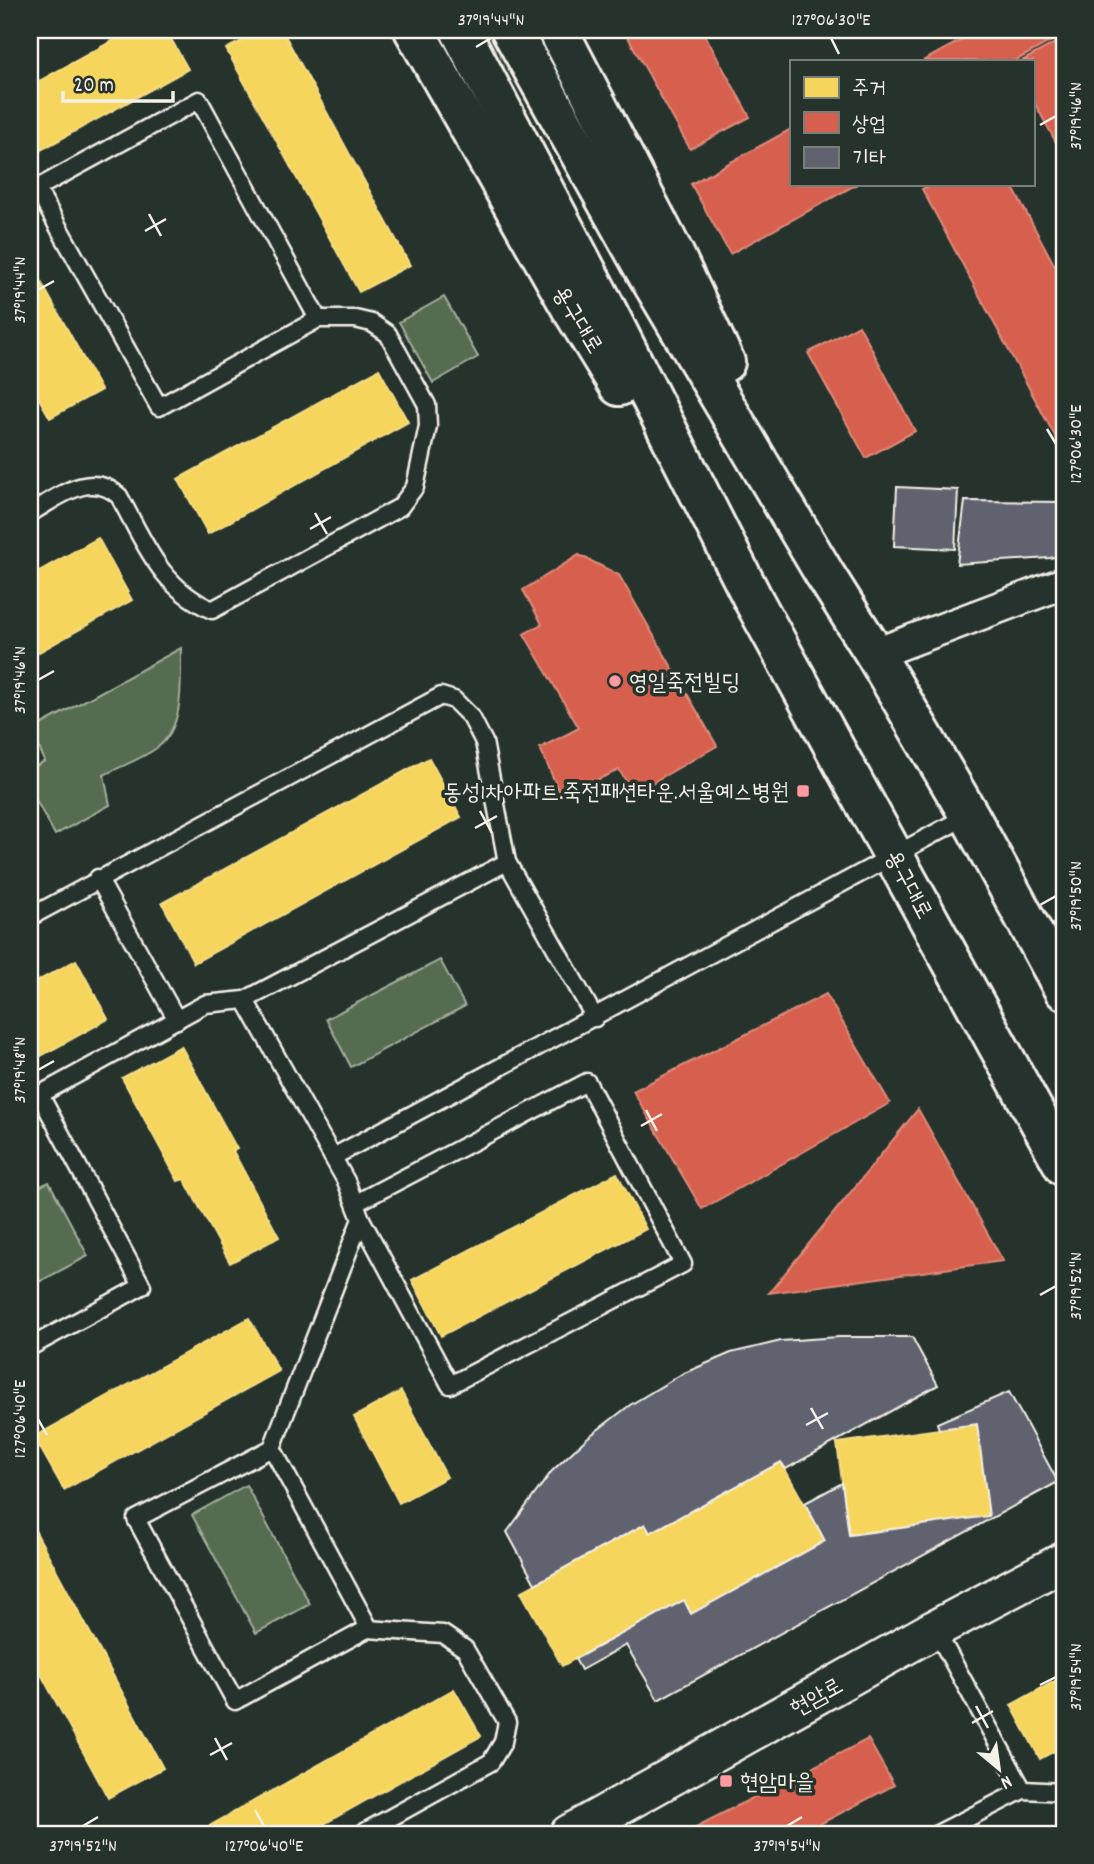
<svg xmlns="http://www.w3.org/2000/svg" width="1094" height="1864" viewBox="0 0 1094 1864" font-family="Dekko,'Poor Story',sans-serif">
	<rect width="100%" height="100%" fill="#26332d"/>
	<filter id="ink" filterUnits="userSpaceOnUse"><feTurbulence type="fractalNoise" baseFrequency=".0143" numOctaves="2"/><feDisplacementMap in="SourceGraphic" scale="14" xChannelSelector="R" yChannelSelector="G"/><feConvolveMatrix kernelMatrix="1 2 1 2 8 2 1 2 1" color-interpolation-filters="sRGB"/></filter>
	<g filter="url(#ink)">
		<g fill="#566c51" stroke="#a5ae9c" stroke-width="2">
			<path d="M 444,297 L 478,357 L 433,383 L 399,322 Z"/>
			<path d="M 181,648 C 180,679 186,725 158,747 C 142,759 121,766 104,775 L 110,805 L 55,835 L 30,789 L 30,769 L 45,761 L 31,730 Z"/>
			<path d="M 440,960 L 465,1006 L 351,1067 L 326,1019 Z"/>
			<path d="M 49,1182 L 88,1256 L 39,1282 L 30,1264 L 30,1191 Z"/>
			<path d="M 246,1485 L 310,1604 L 256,1633 L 192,1515 Z"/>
		</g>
		<g fill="#f6d55c" stroke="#f5dd86" stroke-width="2">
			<path d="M 132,30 L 166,30 L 188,69 L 30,156 L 30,86 Z"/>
			<path d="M 263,30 L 282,30 L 410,265 L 359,292 L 226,49 Z"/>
			<path d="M 30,262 L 101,390 L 50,418 L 30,383 Z"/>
			<path d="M 379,369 L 408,422 L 208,534 L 178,479 Z"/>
			<path d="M 98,538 L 132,600 L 30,657 L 30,576 Z"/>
			<path d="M 429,758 L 461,817 L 194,963 L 162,903 Z"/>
			<path d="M 76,960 L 108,1019 L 30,1062 L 30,985 Z"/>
			<path d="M 181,1046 L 237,1149 L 233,1151 L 279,1237 L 230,1263 L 184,1179 L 178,1181 L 122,1078 Z"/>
			<path d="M 617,1173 L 646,1229 L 441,1336 L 412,1280 Z"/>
			<path d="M 249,1318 L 279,1371 L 64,1490 L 34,1437 Z"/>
			<path d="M 401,1391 L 447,1477 L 399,1503 L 354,1417 Z"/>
			<path d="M 977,1424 L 989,1516 L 849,1535 L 837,1443 Z"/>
			<path d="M 781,1462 L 825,1541 L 691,1614 L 684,1600 L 562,1666 L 521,1592 L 645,1524 L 650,1533 Z"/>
			<path d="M 30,1521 L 163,1768 L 108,1798 L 30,1654 Z"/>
			<path d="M 1064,1676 L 1064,1746 L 1040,1759 L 1011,1705 Z"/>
			<path d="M 454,1689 L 481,1736 L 306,1834 L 195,1834 Z"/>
		</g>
		<g fill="#d6604d" stroke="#df8c7c" stroke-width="2">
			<path d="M 624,30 L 702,30 L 750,117 L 690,149 Z"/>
			<path d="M 980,30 L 1064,30 L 1064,34 L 1015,61 L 923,61 Z"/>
			<path d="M 1064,38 L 1064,157 L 1033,100 L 1033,61 L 1022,61 Z"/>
			<path d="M 791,129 L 791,184 L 857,184 L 730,254 L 691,184 Z"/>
			<path d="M 933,184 L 1011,184 L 1064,283 L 1064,453 L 922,189 Z"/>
			<path d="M 859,325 L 915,431 L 866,458 L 808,353 Z"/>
			<path d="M 579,555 L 619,575 L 717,746 L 634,793 L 619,770 L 561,796 L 540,748 L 579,728 L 524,634 L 542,624 L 523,590 Z"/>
			<path d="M 826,994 L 890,1103 L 702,1209 L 633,1091 Z"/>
			<path d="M 918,1109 L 1003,1261 L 769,1293 Z"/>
			<path d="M 868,1739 L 894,1785 L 801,1834 L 682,1834 Z"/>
		</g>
		<g fill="#61626f" stroke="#f4f1e8" stroke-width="2">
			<path d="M 897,487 L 958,490 L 955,549 L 894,546 Z"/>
			<path d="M 965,501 L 1064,502 L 1064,555 L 1050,558 L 957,564 Z"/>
			<path d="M 839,1337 L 912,1337 L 938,1385 L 786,1469 L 781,1462 L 650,1533 L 645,1524 L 535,1584 L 507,1532 L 552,1471 L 587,1438 L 630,1405 L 682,1374 L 731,1353 L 781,1341 Z"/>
			<path d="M 1009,1392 L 1058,1482 L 658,1700 L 626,1645 L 581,1670 L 575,1659 L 684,1600 L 691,1614 L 825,1541 L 805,1503 L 842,1483 L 849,1535 L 989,1516 L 977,1424 L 939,1429 L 937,1423 Z"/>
		</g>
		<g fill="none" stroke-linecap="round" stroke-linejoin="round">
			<g stroke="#f4f1e8" stroke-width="21">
				<g id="service">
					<path d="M 30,192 L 199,100 L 318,319 L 159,407 L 37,189"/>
					<path d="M 30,513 C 57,498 90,469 119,496 C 145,543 160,587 212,610 L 400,507 L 415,487 L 428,426 L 427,405 L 388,334 L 372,323 L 355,319 L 318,319"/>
					<path d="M 98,878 L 177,1020"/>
					<path d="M 30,917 L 441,696 L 454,700 L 471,717 L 484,742 L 507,862 L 595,1018"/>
					<path d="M 245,1000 L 346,1181 L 361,1219 L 272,1448 L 136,1519 L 235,1701 L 369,1628 L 272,1448"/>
					<path d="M 30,1100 L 205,1004 L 245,1000 L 507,862"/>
					<path d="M 333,1157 L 969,815"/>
					<path d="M 356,1203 L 587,1082 L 683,1264 L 450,1385 L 361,1219"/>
					<path d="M 30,1347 L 142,1286 L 40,1095"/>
					<path d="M 935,1629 L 1023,1790"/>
					<path d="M 361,1834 L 491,1762 L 503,1742 L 507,1722 L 465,1649 L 443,1634 L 367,1629"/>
					<path d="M 937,1834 L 1023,1790 L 1064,1792"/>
				</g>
			</g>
			<g stroke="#f4f1e8" stroke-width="35">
				<path id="minor" d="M 875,654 L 1064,583"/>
			</g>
			<g stroke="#f4f1e8" stroke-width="42">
				<path id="tertiary" d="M 569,1834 L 935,1629 L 1064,1561"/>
			</g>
			<g stroke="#f4f1e8" stroke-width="44">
				<g id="primary">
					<path d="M 414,30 L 570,306 L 619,386"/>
					<path d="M 460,30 L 600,297 L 755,603 L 1064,1166"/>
					<path d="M 511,30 L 645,270 L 824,573 L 875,654 L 969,815 L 1064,990"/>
					<path d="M 558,30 L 674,254 L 725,362"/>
				</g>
			</g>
			<use href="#service" stroke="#26332d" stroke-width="16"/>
			<use href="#minor" stroke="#26332d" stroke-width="30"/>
			<use href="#tertiary" stroke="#26332d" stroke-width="37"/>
			<use href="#primary" stroke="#26332d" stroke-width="38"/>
		</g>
	</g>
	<path fill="none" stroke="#f4f1e8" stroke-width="2.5" d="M 831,38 L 839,54M 476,47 L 491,38M 1040,125 L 1056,116M 149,214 L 161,236M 145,231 L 166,219M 38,290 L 54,281M 1047,429 L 1056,444M 315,513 L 327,534M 310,529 L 331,517M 38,680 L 54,671M 480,811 L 492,833M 475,828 L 497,816M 1040,905 L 1056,896M 38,1070 L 54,1061M 646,1110 L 657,1131M 641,1126 L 662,1114M 1040,1295 L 1056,1286M 811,1408 L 823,1429M 38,1419 L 47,1435M 806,1425 L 828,1413M 1040,1685 L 1056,1677M 976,1706 L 988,1728M 972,1723 L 993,1711M 215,1738 L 227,1760M 210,1755 L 232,1743M 255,1810 L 264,1826M 83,1826 L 98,1817M 787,1826 L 802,1817"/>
	<g fill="#ff9aa2" stroke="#26332d" stroke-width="2.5">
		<circle cx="615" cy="681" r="7"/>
		<rect x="796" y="784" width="14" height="14" rx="3.5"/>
		<rect x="719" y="1774" width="14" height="14" rx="3.5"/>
	</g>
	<g text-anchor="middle" stroke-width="7" stroke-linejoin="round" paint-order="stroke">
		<g font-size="23" fill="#f4f1e8" stroke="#26332d">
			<text transform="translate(579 319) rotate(59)" y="8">용구대로</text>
			<text transform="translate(910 884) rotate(62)" y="8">용구대로</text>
			<text transform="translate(816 1696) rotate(-29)" y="8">현암로</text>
		</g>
		<g font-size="23" fill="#f4f1e8" stroke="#26332d" text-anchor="start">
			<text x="629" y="689">영일죽전빌딩</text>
			<text x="789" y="799" text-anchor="end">동성1차아파트.죽전패션타운.서울예스병원</text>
			<text x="740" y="1789">현암마을</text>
		</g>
	</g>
	<rect width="1094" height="1864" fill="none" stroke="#26332d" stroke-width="77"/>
	<rect x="790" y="60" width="245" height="126" fill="#26332d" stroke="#787f78" stroke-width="2"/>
	<rect x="804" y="77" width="35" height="21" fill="#f6d55c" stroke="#787f78" stroke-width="2"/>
	<text x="852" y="94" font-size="21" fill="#f4f1e8">주거</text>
	<rect x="804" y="112" width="35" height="21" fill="#d6604d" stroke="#787f78" stroke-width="2"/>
	<text x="852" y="130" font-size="21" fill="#f4f1e8">상업</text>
	<rect x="804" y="147" width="35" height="21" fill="#61626f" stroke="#787f78" stroke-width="2"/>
	<text x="852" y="164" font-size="21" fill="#f4f1e8">기타</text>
	<g transform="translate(999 1769) rotate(151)" stroke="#26332d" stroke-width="5" paint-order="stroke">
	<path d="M0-5L12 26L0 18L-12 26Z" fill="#f4f1e8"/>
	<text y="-10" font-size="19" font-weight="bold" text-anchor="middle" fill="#f4f1e8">N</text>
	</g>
	<path d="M63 91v10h110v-10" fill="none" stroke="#f4f1e8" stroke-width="3.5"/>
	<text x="74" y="91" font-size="21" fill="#f4f1e8" stroke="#26332d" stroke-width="5" paint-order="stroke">20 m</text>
	<rect x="38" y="38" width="1018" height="1788" fill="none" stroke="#f4f1e8" stroke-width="2.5"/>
	<g font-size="18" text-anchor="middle" fill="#f4f1e8">
		<text x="491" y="25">37°19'44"N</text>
		<text x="831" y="25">127°06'30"E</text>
		<text transform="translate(1075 116) rotate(-90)" y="6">37°19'46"N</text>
		<text transform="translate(19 290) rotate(-90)" y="6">37°19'44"N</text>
		<text transform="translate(1075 444) rotate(-90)" y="6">127°06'30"E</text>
		<text transform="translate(19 680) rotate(-90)" y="6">37°19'46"N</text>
		<text transform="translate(1075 896) rotate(-90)" y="6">37°19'50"N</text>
		<text transform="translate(19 1070) rotate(-90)" y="6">37°19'48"N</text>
		<text transform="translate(1075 1286) rotate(-90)" y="6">37°19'52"N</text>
		<text transform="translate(19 1419) rotate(-90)" y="6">127°06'40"E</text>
		<text transform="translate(1075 1677) rotate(-90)" y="6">37°19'54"N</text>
		<text x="83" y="1851">37°19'52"N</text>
		<text x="264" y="1851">127°06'40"E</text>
		<text x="787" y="1851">37°19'54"N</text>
	</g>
</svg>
